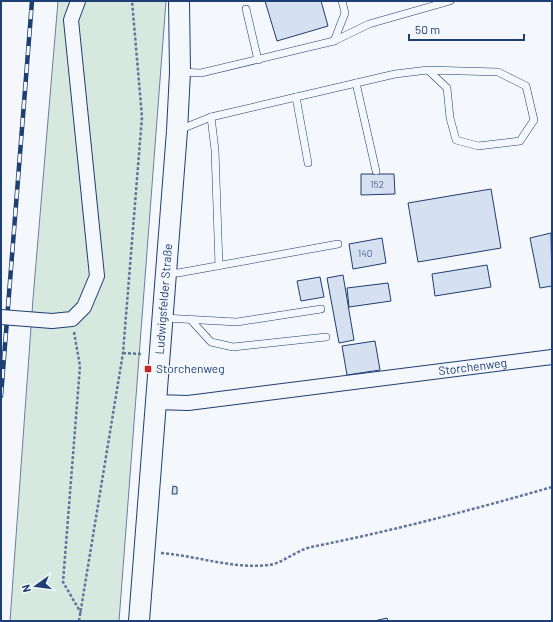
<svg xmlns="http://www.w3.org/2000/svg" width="553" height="622" viewBox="0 0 553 622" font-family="Barlow,sans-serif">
	<rect width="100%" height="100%" fill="#f4f7fb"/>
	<path fill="#d7e8df" stroke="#687fa3" d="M 58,1 L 166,1 L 119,621 L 10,621 L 33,299 Z"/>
	<g fill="#d5e0f0" stroke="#1d3f73">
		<path d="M 265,1 L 321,1 L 328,26 L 277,41 Z"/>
		<path d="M 361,174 L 394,174 L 395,194 L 361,195 Z"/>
		<path d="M 491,189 L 501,248 L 418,262 L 408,203 Z"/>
		<path d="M 551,233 L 552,286 L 540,288 L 530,238 Z"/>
		<path d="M 382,238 L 386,263 L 353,269 L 349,244 Z"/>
		<path d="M 487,265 L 491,287 L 435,296 L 432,274 Z"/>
		<path d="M 343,275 L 354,340 L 339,343 L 327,278 Z"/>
		<path d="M 320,277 L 324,297 L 301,301 L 297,281 Z"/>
		<path d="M 388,283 L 391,301 L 349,307 L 347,288 Z"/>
		<path d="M 375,341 L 380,370 L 347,375 L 342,346 Z"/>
		<path d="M 173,486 L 177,487 L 177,494 L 172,494 Z"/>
		<path d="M 387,618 L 388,621 L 374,621 Z"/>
	</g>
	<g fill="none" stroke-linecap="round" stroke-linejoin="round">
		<g stroke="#1d3f73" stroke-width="8">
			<g id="lane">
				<path d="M 246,9 L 258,60"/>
				<path d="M 334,41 L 345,13 L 342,1"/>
				<path d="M 180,72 L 201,73 L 334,41 L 369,24 L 450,1"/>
				<path d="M 356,83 L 376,171"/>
				<path d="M 296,97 L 308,163"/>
				<path d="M 211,117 L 215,150 L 219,266"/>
				<path d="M 179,130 L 211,117 L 395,74 L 428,70 L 447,88 L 450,118 L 456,140 L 478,146 L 520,141 L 534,120 L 526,86 L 498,72 L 428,70"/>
				<path d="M 167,272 L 178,273 L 338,244"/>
				<path d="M 164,318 L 237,322 L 321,309"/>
				<path d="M 190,319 L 211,342 L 233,347 L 326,337"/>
			</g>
		</g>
		<g stroke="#1d3f73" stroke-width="16">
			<g id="street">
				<path d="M 52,321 L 72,319 L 84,307 L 97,276 L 71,20 L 78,1"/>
				<path id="s1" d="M 155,402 L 188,403 L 552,357"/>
			</g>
		</g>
		<g stroke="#1d3f73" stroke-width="22">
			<g id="secondary">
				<path id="s2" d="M 139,621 L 177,131 L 180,72 L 179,1"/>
			</g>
		</g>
		<g stroke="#5e769c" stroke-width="2.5" stroke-dasharray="3 2" stroke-linecap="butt">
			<path d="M 74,332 L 80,366 L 63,582 L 81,613"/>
			<path d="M 123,353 L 143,354"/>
			<path d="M 161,553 C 198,556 231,569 269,565 C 283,563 297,550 311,547 C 392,531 472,510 552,487"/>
			<path d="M 79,621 L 123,353 L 142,117 L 132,1"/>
		</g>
		<use href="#lane" stroke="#f4f7fb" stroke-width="7"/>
		<use href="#street" stroke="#f4f7fb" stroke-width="14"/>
		<use href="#secondary" stroke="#f4f7fb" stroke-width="20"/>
		<g stroke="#1d3f73" stroke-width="4.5">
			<path id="rail" d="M 1,396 L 32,1"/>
		</g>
		<use href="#rail" stroke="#f4f7fb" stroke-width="3" stroke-dasharray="9" stroke-linecap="butt"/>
		<g stroke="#1d3f73" stroke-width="16" stroke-linecap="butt">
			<path id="street-bridge" d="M 1,317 L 52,321"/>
		</g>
		<use href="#street-bridge" stroke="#f4f7fb" stroke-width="14"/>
	</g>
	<rect fill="#c62828" stroke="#f4f7fb" stroke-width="1.5" x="144" y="365" width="8" height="8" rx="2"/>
	<g text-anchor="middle" stroke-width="3" stroke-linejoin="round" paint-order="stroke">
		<g font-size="10" fill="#4b6792">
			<text x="377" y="188">152</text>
			<text x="365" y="257">140</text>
		</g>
		<g font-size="12" fill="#1d3f73" stroke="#f4f7fb">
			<text dy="4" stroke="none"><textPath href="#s2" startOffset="323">Ludwigsfelder Straße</textPath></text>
			<text dy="4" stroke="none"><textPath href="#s1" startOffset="320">Storchenweg</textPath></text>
		</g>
		<g font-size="12" fill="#1d3f73" stroke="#f4f7fb" text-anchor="start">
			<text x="156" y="373">Storchenweg</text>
		</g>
	</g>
	<rect width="553" height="622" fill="none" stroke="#1d3f73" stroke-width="4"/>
	<g transform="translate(36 586) rotate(256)" stroke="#f4f7fb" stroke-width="3" paint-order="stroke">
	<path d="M0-3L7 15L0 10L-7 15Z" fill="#1d3f73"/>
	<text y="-6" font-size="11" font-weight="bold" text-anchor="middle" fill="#1d3f73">N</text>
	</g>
	<path d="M409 34v6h115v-6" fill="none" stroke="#1d3f73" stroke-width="2"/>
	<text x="415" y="34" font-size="12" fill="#1d3f73" stroke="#f4f7fb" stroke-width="3" paint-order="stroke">50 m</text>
</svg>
